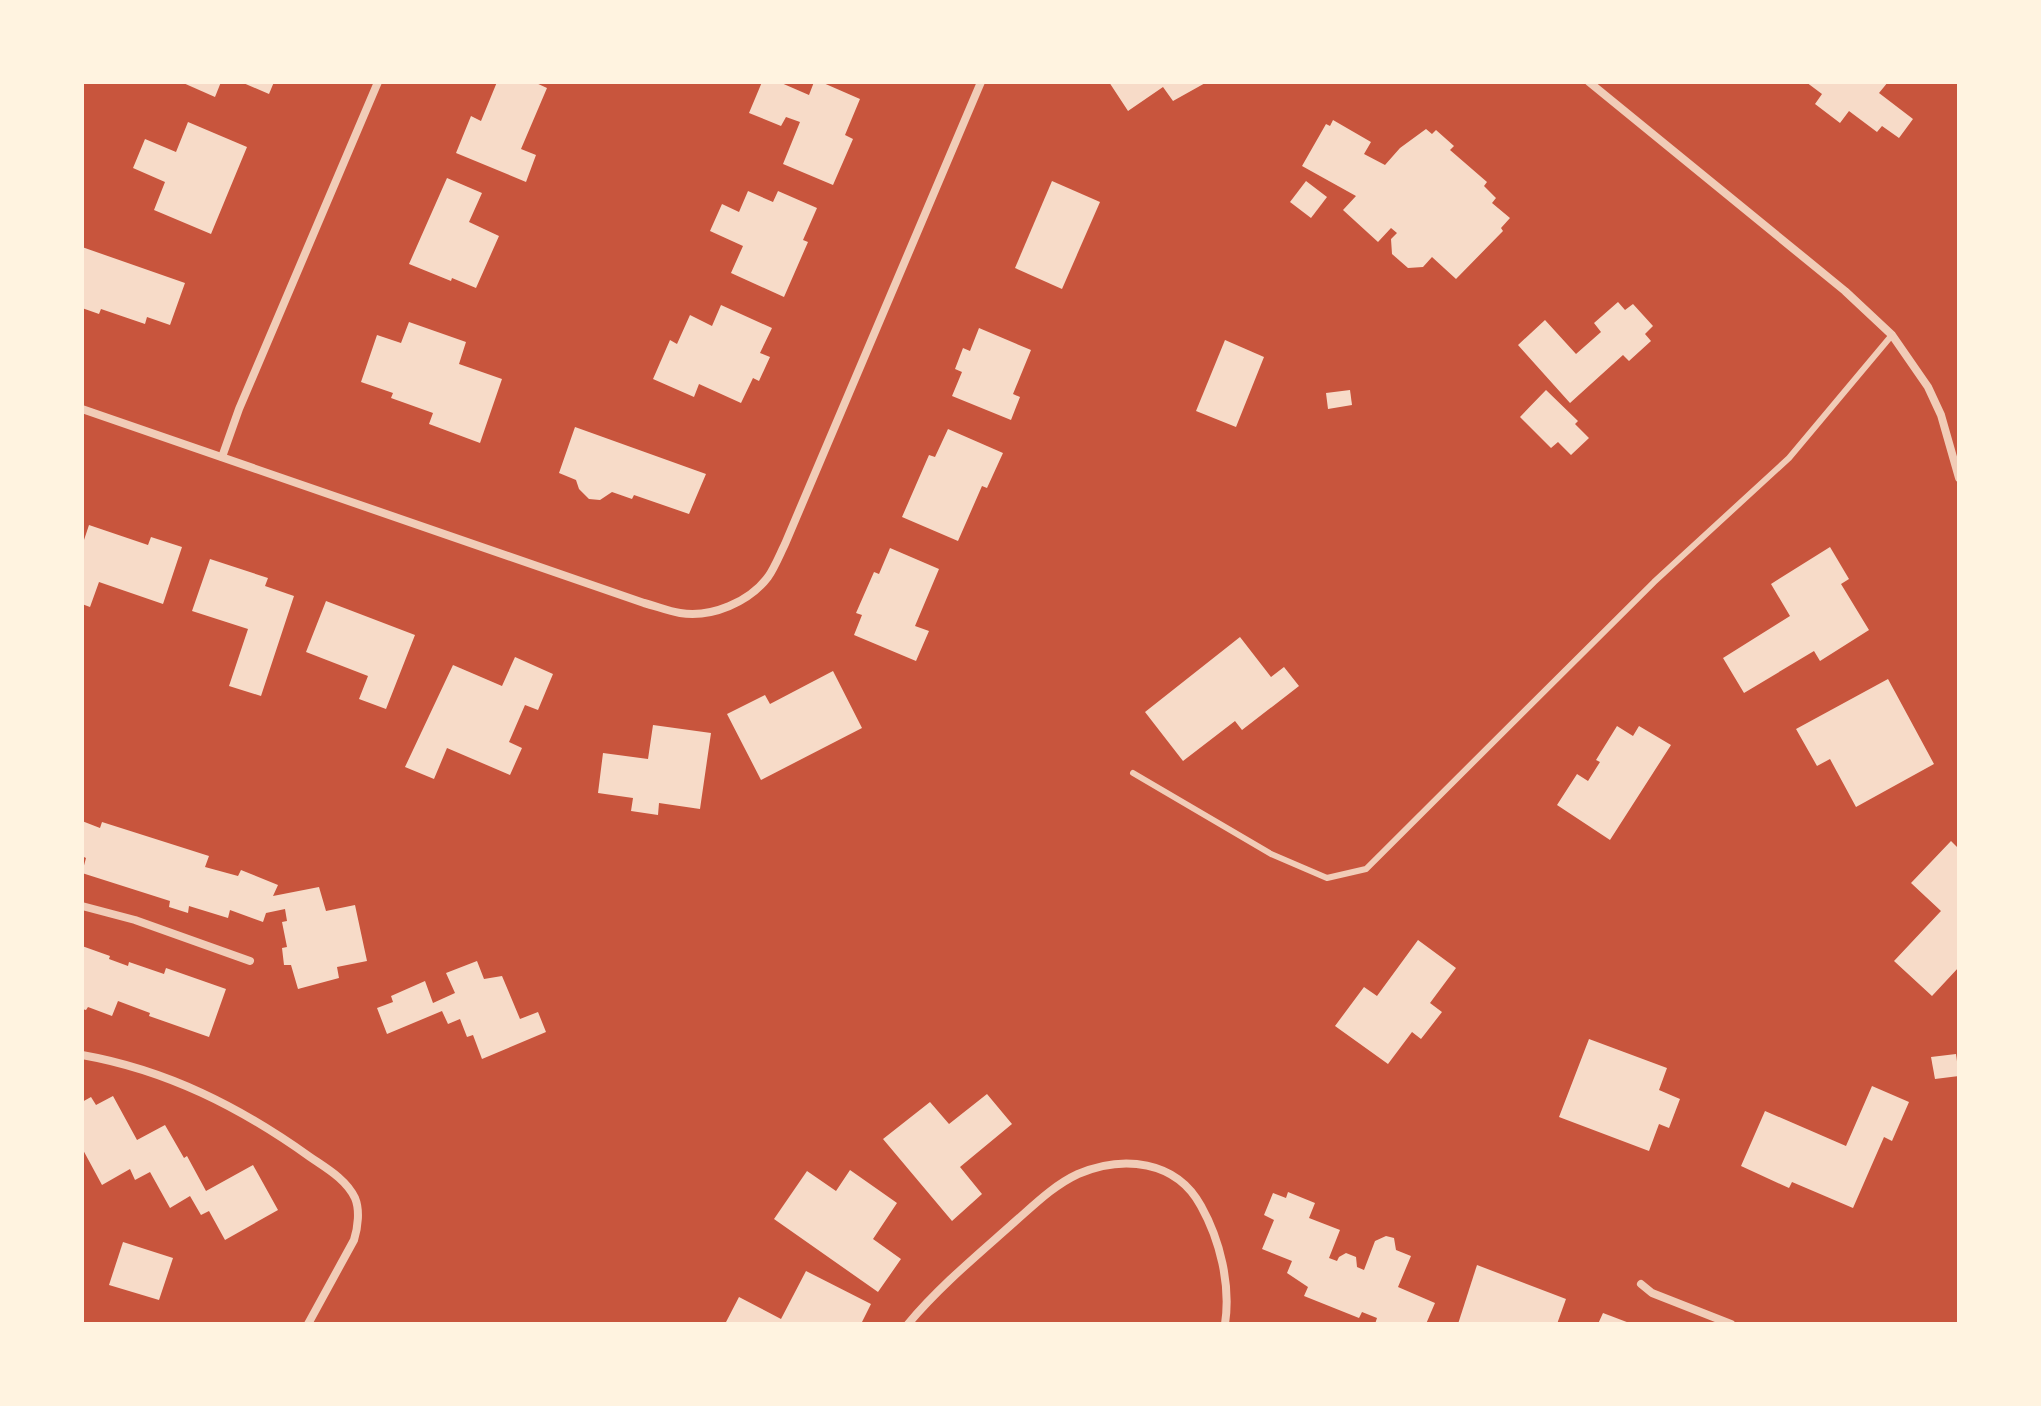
<svg xmlns="http://www.w3.org/2000/svg" width="2041" height="1406" viewBox="0 0 2041 1406" font-family="Barlow,sans-serif">
	<rect width="100%" height="100%" fill="#c8553d"/>
	<g fill="#f7dbc8">
		<path d="M 181,82 L 221,82 L 215,97 Z"/>
		<path d="M 241,82 L 274,82 L 269,94 Z"/>
		<path d="M 497,82 L 534,82 L 547,88 L 521,149 L 536,155 L 526,182 L 456,153 L 471,116 L 481,121 Z"/>
		<path d="M 762,82 L 779,82 L 809,95 L 814,82 L 821,82 L 860,99 L 845,135 L 853,139 L 833,185 L 783,164 L 800,122 L 786,117 L 781,126 L 749,113 Z"/>
		<path d="M 1109,82 L 1207,82 L 1173,101 L 1163,87 L 1128,111 Z"/>
		<path d="M 1806,82 L 1888,82 L 1879,93 L 1913,119 L 1899,138 L 1882,126 L 1877,132 L 1849,111 L 1840,123 L 1815,104 L 1822,94 Z"/>
		<path d="M 1333,120 L 1371,142 L 1364,154 L 1385,165 L 1400,148 L 1426,129 L 1432,134 L 1436,130 L 1454,146 L 1450,150 L 1487,182 L 1484,186 L 1496,198 L 1492,203 L 1510,218 L 1501,228 L 1503,231 L 1456,279 L 1432,257 L 1423,267 L 1408,268 L 1392,254 L 1391,239 L 1397,233 L 1391,228 L 1378,242 L 1343,210 L 1356,196 L 1302,166 L 1326,124 L 1330,126 Z"/>
		<path d="M 188,122 L 247,147 L 211,234 L 154,210 L 165,182 L 133,168 L 145,139 L 176,152 Z"/>
		<path d="M 447,178 L 482,193 L 469,222 L 499,236 L 476,288 L 452,278 L 451,281 L 409,264 Z"/>
		<path d="M 1052,181 L 1100,202 L 1062,289 L 1015,268 Z"/>
		<path d="M 1306,181 L 1327,197 L 1311,218 L 1290,202 Z"/>
		<path d="M 748,191 L 773,202 L 778,191 L 817,208 L 803,240 L 808,242 L 784,297 L 731,273 L 743,246 L 710,231 L 722,204 L 739,212 Z"/>
		<path d="M 82,247 L 185,283 L 170,325 L 147,317 L 145,324 L 101,309 L 99,314 L 82,308 Z"/>
		<path d="M 1618,302 L 1625,310 L 1633,304 L 1653,326 L 1645,334 L 1651,341 L 1629,361 L 1623,355 L 1570,403 L 1518,345 L 1545,320 L 1576,354 L 1601,332 L 1594,323 Z"/>
		<path d="M 721,305 L 772,328 L 760,353 L 770,357 L 759,381 L 753,378 L 741,403 L 699,384 L 694,397 L 653,379 L 670,340 L 677,344 L 690,315 L 712,326 Z"/>
		<path d="M 409,322 L 466,342 L 459,364 L 502,379 L 480,443 L 429,424 L 433,413 L 391,398 L 393,393 L 361,382 L 377,335 L 401,343 Z"/>
		<path d="M 979,328 L 1031,350 L 1013,394 L 1020,397 L 1011,420 L 952,396 L 962,372 L 955,369 L 963,348 L 970,351 Z"/>
		<path d="M 1225,340 L 1264,357 L 1236,427 L 1196,411 Z"/>
		<path d="M 1350,390 L 1352,405 L 1328,409 L 1326,393 Z"/>
		<path d="M 1546,390 L 1578,421 L 1575,424 L 1589,438 L 1571,455 L 1558,442 L 1551,448 L 1520,417 Z"/>
		<path d="M 575,427 L 706,474 L 689,514 L 634,495 L 632,499 L 612,492 L 600,500 L 589,499 L 579,489 L 576,480 L 559,473 Z"/>
		<path d="M 948,429 L 1003,453 L 987,488 L 982,486 L 958,541 L 902,517 L 929,455 L 935,457 Z"/>
		<path d="M 89,525 L 148,545 L 151,537 L 182,547 L 163,604 L 99,582 L 90,607 L 82,604 L 82,546 Z"/>
		<path d="M 1830,547 L 1849,579 L 1841,584 L 1869,630 L 1820,661 L 1814,651 L 1744,693 L 1723,658 L 1790,616 L 1771,584 Z"/>
		<path d="M 890,548 L 939,569 L 915,626 L 929,631 L 916,661 L 854,635 L 862,615 L 856,613 L 874,572 L 879,574 Z"/>
		<path d="M 210,559 L 268,578 L 265,586 L 294,596 L 261,696 L 229,686 L 248,629 L 192,611 Z"/>
		<path d="M 326,601 L 415,635 L 386,709 L 359,699 L 368,676 L 306,652 Z"/>
		<path d="M 1240,637 L 1271,677 L 1284,667 L 1299,686 L 1242,730 L 1235,721 L 1183,761 L 1145,712 Z"/>
		<path d="M 515,657 L 553,674 L 538,710 L 525,705 L 509,742 L 522,748 L 510,775 L 447,748 L 434,779 L 405,767 L 453,665 L 502,686 Z"/>
		<path d="M 833,671 L 862,728 L 761,780 L 727,714 L 765,695 L 770,704 Z"/>
		<path d="M 1888,679 L 1934,764 L 1856,807 L 1830,759 L 1817,766 L 1796,729 Z"/>
		<path d="M 653,725 L 711,733 L 700,809 L 659,803 L 658,815 L 631,811 L 633,798 L 598,793 L 603,753 L 648,759 Z"/>
		<path d="M 1617,726 L 1633,736 L 1639,726 L 1671,745 L 1610,840 L 1557,805 L 1577,774 L 1588,781 L 1600,762 L 1596,760 Z"/>
		<path d="M 82,821 L 100,828 L 102,822 L 209,856 L 205,867 L 238,876 L 241,870 L 278,885 L 273,896 L 319,887 L 326,911 L 355,905 L 367,961 L 337,967 L 339,978 L 298,989 L 291,965 L 284,965 L 282,948 L 287,947 L 282,922 L 287,921 L 285,909 L 266,913 L 263,922 L 230,910 L 228,918 L 189,906 L 188,913 L 169,907 L 170,901 L 82,873 L 86,858 L 82,856 Z"/>
		<path d="M 1951,841 L 1959,849 L 1959,967 L 1932,996 L 1894,961 L 1941,911 L 1911,883 Z"/>
		<path d="M 1418,940 L 1456,968 L 1430,1003 L 1442,1012 L 1421,1039 L 1412,1032 L 1388,1064 L 1335,1026 L 1364,987 L 1377,996 Z"/>
		<path d="M 82,946 L 110,956 L 109,959 L 128,966 L 129,962 L 164,974 L 166,968 L 226,989 L 209,1037 L 149,1016 L 150,1013 L 118,1001 L 112,1016 L 88,1007 L 86,1010 L 82,1009 Z"/>
		<path d="M 477,961 L 484,979 L 502,976 L 520,1019 L 538,1012 L 546,1032 L 482,1059 L 473,1035 L 467,1037 L 460,1019 L 448,1024 L 442,1011 L 387,1034 L 377,1008 L 393,1002 L 391,996 L 425,981 L 433,1003 L 455,993 L 446,973 Z"/>
		<path d="M 1589,1039 L 1667,1068 L 1659,1090 L 1680,1099 L 1669,1128 L 1659,1124 L 1649,1151 L 1559,1117 Z"/>
		<path d="M 1956,1054 L 1959,1076 L 1935,1079 L 1931,1057 Z"/>
		<path d="M 1872,1086 L 1909,1102 L 1892,1141 L 1884,1137 L 1853,1208 L 1792,1182 L 1789,1188 L 1741,1166 L 1765,1111 L 1846,1146 Z"/>
		<path d="M 987,1094 L 1012,1124 L 960,1167 L 982,1194 L 952,1221 L 883,1139 L 930,1102 L 949,1124 Z"/>
		<path d="M 113,1096 L 137,1140 L 165,1125 L 184,1158 L 187,1156 L 206,1191 L 253,1165 L 278,1210 L 225,1240 L 209,1211 L 201,1215 L 190,1196 L 170,1208 L 150,1172 L 135,1180 L 130,1169 L 102,1185 L 82,1148 L 82,1102 L 91,1097 L 96,1105 Z"/>
		<path d="M 850,1170 L 897,1203 L 873,1239 L 901,1259 L 878,1292 L 774,1219 L 807,1171 L 836,1191 Z"/>
		<path d="M 1288,1192 L 1315,1203 L 1309,1218 L 1340,1230 L 1329,1258 L 1337,1261 L 1339,1257 L 1346,1253 L 1356,1257 L 1357,1267 L 1364,1270 L 1375,1241 L 1386,1236 L 1394,1238 L 1396,1250 L 1411,1256 L 1398,1287 L 1435,1303 L 1426,1324 L 1375,1324 L 1377,1318 L 1362,1312 L 1359,1318 L 1304,1296 L 1308,1287 L 1287,1273 L 1292,1261 L 1262,1249 L 1274,1220 L 1264,1215 L 1273,1193 L 1286,1198 Z"/>
		<path d="M 123,1242 L 173,1258 L 159,1300 L 109,1285 Z"/>
		<path d="M 1477,1265 L 1566,1299 L 1557,1324 L 1458,1324 Z"/>
		<path d="M 806,1271 L 871,1304 L 861,1324 L 725,1324 L 739,1297 L 781,1319 Z"/>
		<path d="M 1603,1313 L 1632,1324 L 1598,1324 Z"/>
	</g>
	<g fill="none" stroke-linecap="round" stroke-linejoin="round">
		<path stroke="#f1ccb7" stroke-width="6" d="M 1133,773 L 1271,854 L 1327,878 L 1366,869 L 1654,582 L 1789,458 L 1892,335"/>
		<g stroke="#f1ccb7" stroke-width="8">
			<path d="M 1589,82 L 1845,291 L 1892,335 L 1928,387 L 1941,415 L 1959,478"/>
			<path d="M 82,409 L 644,603 C 656,606 668,611 680,613 C 712,618 749,602 768,577 C 775,567 780,554 785,544 L 981,82"/>
			<path d="M 222,457 L 239,409 L 378,82"/>
			<path d="M 82,906 L 135,920 L 250,961"/>
			<path d="M 82,1055 C 167,1070 240,1107 310,1157 C 326,1168 346,1179 355,1198 C 360,1210 358,1227 354,1240 L 308,1324"/>
			<path d="M 1641,1284 L 1652,1293 L 1731,1324"/>
			<path d="M 908,1324 C 938,1288 975,1257 1010,1226 C 1031,1208 1052,1186 1078,1174 C 1123,1155 1176,1160 1201,1206 C 1220,1240 1231,1285 1225,1324"/>
		</g>
	</g>
	<rect width="2041" height="1406" fill="none" stroke="#fff3e0" stroke-width="168"/>
</svg>
